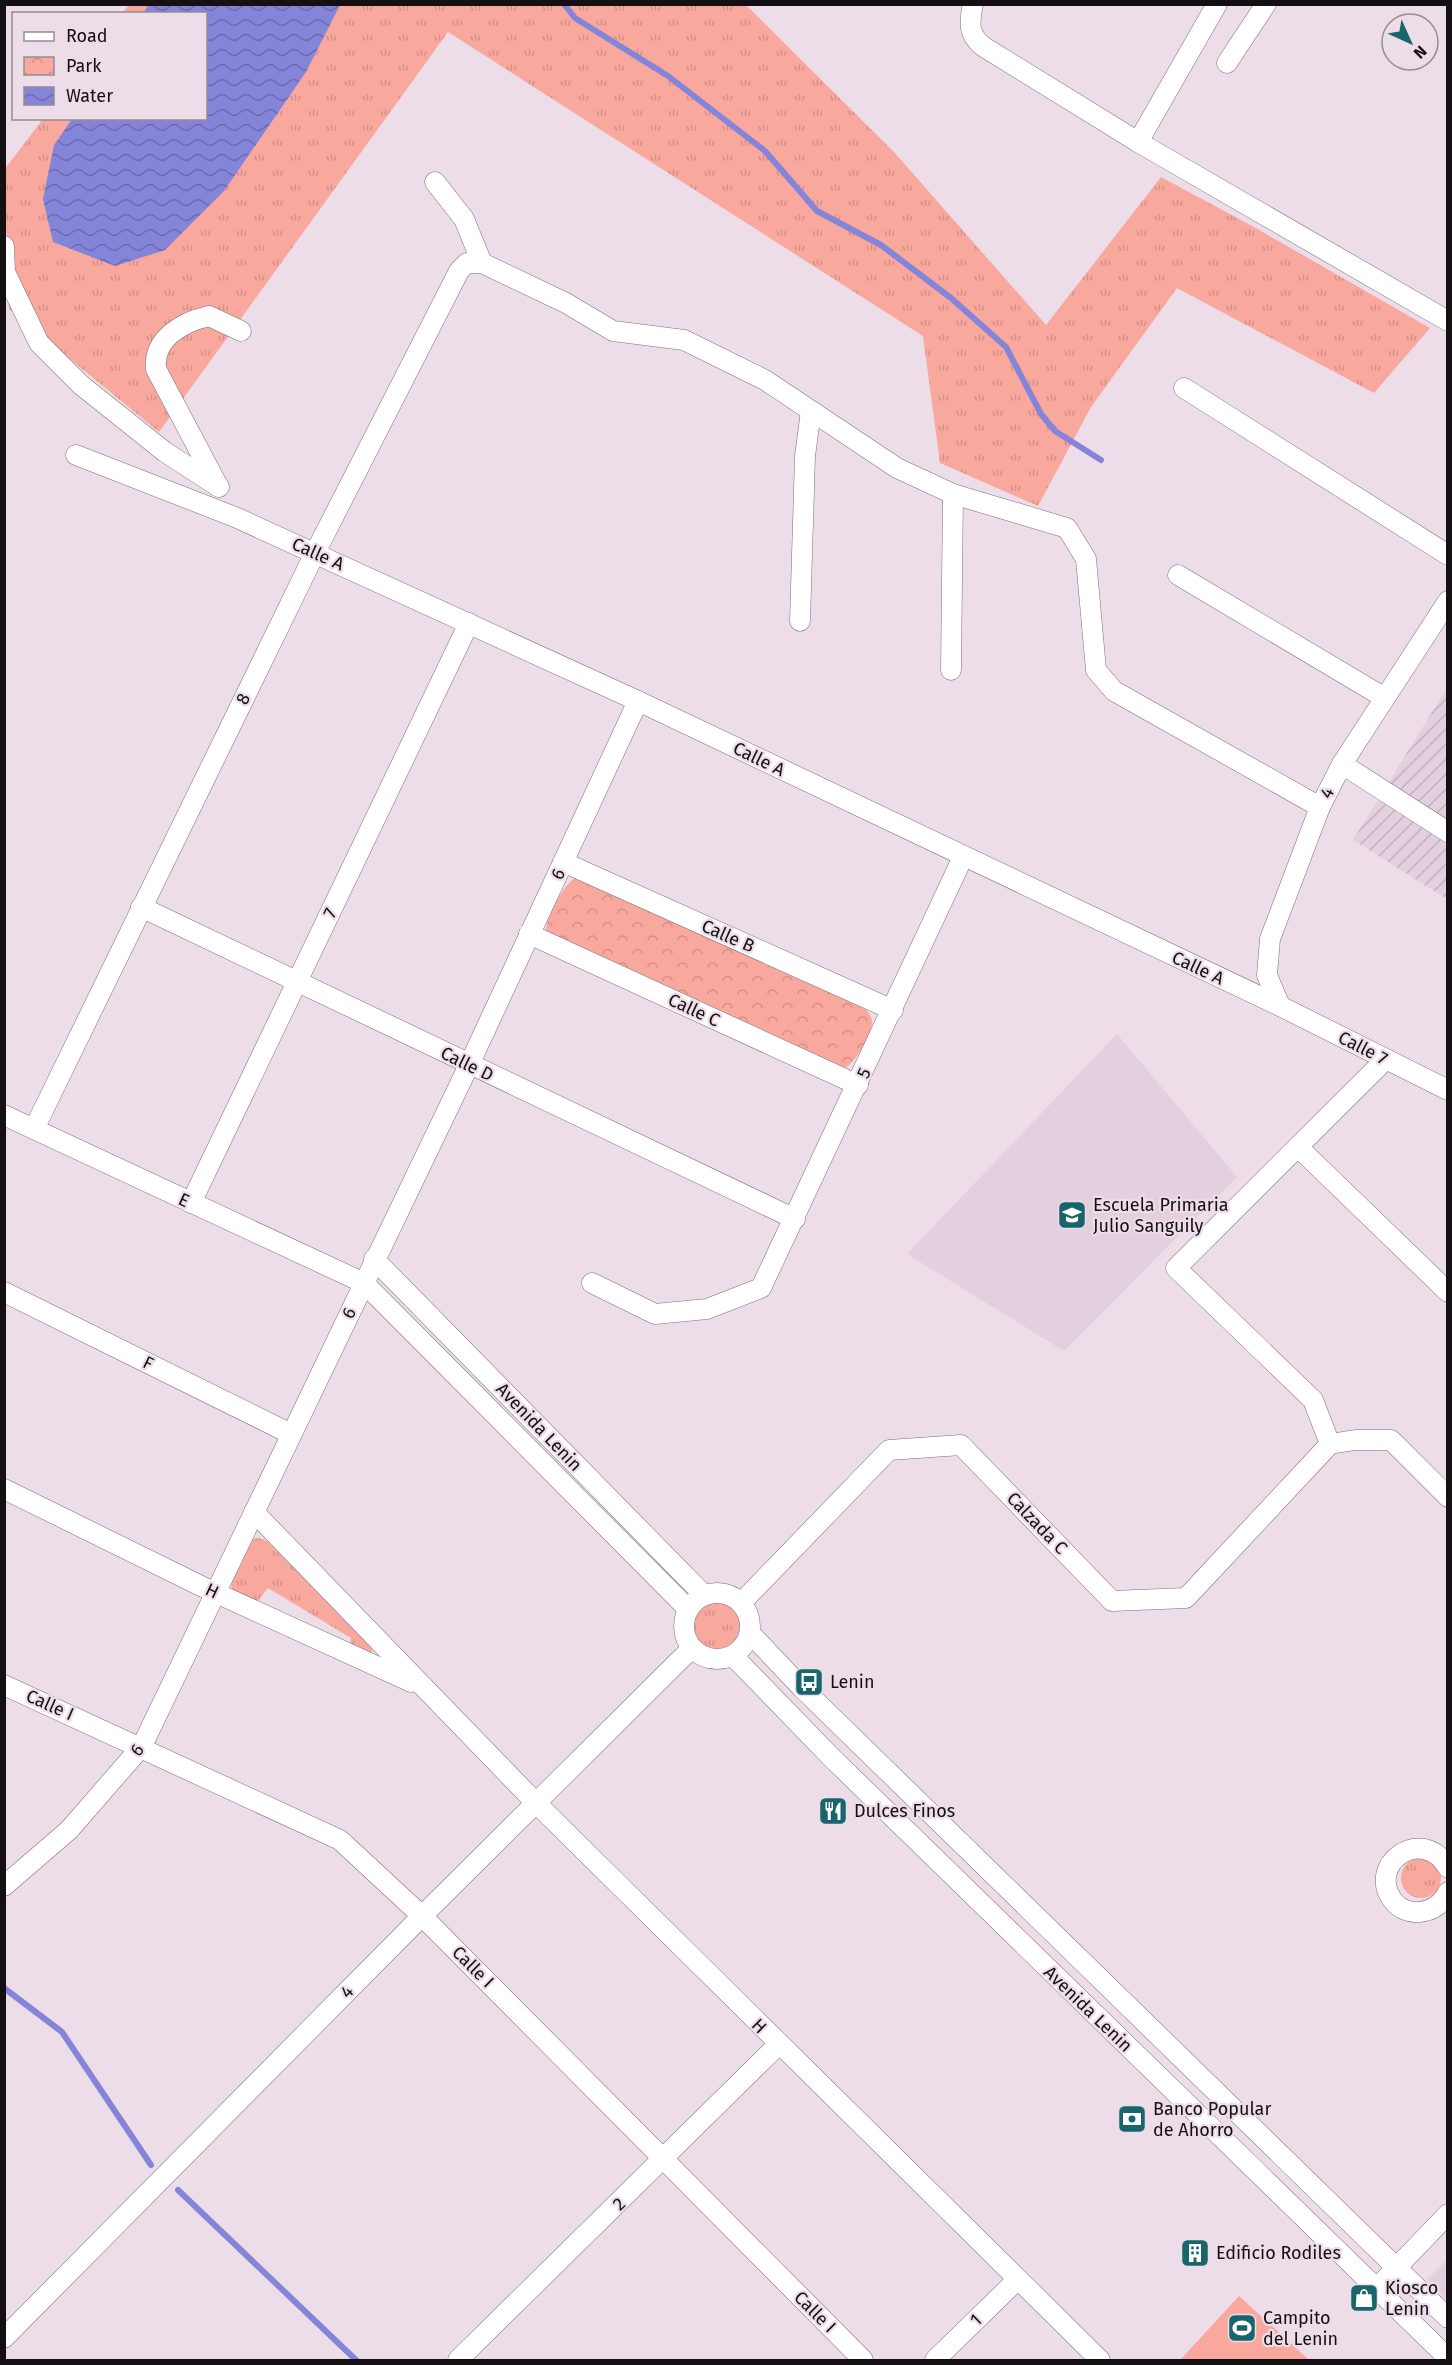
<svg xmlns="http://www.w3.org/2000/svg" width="1452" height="2365" viewBox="0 0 1452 2365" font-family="'Fira Sans',sans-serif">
	<defs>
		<pattern id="industrial-furrows" width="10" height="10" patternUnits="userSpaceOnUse" patternTransform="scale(1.5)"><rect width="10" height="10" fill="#e4cfdf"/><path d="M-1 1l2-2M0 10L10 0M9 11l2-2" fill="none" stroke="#c3b1be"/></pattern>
		<pattern id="grass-tufts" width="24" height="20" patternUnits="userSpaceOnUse" patternTransform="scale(1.5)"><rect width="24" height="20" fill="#f8a89d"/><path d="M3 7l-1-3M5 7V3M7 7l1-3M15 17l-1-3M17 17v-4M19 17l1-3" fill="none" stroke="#d48f86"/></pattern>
		<pattern id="park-crowns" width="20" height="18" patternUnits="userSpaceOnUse" patternTransform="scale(1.5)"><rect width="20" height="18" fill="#f8a89d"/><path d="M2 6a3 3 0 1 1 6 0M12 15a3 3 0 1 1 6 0" fill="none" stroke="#d48f86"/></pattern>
		<pattern id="water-waves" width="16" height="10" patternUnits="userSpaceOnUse" patternTransform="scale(1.5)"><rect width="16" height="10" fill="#8484d9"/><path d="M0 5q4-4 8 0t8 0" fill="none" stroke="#6b6aaf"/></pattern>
	</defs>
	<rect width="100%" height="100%" fill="#ecdde8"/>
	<g fill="#e4cfdf">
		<path d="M 1117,1034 L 1237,1177 L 1064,1351 L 907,1254 Z"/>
		<path d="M 1447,2260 L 1447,2300 L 1427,2280 Z"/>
	</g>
	<path fill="url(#industrial-furrows)" d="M 1447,688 L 1447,899 L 1353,840 Z"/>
	<g fill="url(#grass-tufts)">
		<path d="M 129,5 L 746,5 L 894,152 L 1046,325 L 1161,177 L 1252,226 L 1430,328 L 1374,393 L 1177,288 L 1091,407 L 1038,506 L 940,463 L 923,336 L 448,32 L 159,432 L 9,309 L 4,170 L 43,119 L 206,118 L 206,14 L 122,13 Z"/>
		<path d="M 259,1538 L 267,1541 L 373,1648 L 370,1656 L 350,1649 L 351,1638 L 268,1588 L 257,1602 L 233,1594 L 231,1584 L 252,1539 Z"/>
		<circle cx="718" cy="1626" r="26"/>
		<circle cx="1421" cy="1878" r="20"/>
	</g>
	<path fill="url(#park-crowns)" d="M 578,877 L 861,1005 C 866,1010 871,1014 872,1021 C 873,1033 855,1063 845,1068 L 837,1067 L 552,935 L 546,930 C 546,918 566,879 578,877 Z"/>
	<path fill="#f8a89d" d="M 1239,2296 L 1309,2360 L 1180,2360 Z"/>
	<path fill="url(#water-waves)" d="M 149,5 L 340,5 L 306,72 L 224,191 L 165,250 L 115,266 L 53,242 L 43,199 L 54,145 L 72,119 L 206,118 L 206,14 L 143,13 Z"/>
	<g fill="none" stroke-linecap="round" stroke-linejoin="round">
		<g stroke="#8484d9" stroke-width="6">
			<path d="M 564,4 L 575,18 L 668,76 L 765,151 L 817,211 L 881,245 L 951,298 L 1006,347 L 1041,414 L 1055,431 L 1101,460"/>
			<path d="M 4,1988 L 62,2032 L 151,2165"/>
			<path d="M 178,2190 L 356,2360"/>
		</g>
		<g stroke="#7d707a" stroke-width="21">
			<g id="minor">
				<path d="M 973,4 C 969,23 968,35 984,47 L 1138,142 L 1448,321"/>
				<path d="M 1227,63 L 1266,4"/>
				<path d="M 1138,142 L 1217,4"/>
				<path d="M 435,182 L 464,219 L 482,263"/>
				<path d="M 4,246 L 5,272 L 39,343 L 81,385 L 165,452 L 219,487"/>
				<path d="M 1184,388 L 1448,555"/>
				<path d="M 76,455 L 235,517 L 638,701 L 1280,1006 L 1448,1090"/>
				<path d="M 218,486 L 156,369 C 153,338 183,322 209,316 L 241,331"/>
				<path d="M 1178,575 L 1385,698"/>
				<path d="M 800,621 L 805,456 L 811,411"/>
				<path d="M 951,670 L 953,494"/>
				<path d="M 1342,764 L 1448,832"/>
				<path d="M 563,862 L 893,1010"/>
				<path d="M 141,907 L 795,1219"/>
				<path d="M 529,934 L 858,1085"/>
				<path d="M 1280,1006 L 1267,975 L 1270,939 L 1320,807 L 1342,764 L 1448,601"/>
				<path d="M 4,1115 L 364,1283 L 688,1609"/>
				<path d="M 34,1129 L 315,553 L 459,271 L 467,263 L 482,263 L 566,303 L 613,331 L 684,340 L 765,380 L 897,468 L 953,494 L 1067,528 L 1086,559 L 1096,670 L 1114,691 L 1320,807"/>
				<path d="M 1298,1147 L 1448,1292"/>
				<path d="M 191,1203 L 469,623"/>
				<path d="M 374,1259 L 704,1595"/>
				<path d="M 592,1283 L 655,1314 L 707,1309 L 761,1288 L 963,857"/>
				<path d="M 4,1292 L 291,1434"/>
				<path d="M 1330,1444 L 1313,1400 L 1176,1268 L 1385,1060"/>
				<path d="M 4,1489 L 201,1586 L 411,1682"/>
				<path d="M 254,1512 L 536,1803 L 1100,2360"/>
				<circle cx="717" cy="1626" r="33"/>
				<path d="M 741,1603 L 889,1450 L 961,1445 L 1112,1601 L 1186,1598 L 1330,1444 L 1355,1440 L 1391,1440 L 1448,1497"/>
				<path d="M 750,1633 L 802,1688 L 1448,2318"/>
				<path d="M 733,1656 L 831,1757 L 1448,2358"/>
				<path d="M 4,1685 L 340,1840 L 422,1916 L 863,2360"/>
				<path d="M 1448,1868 C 1423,1823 1364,1865 1394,1902 C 1400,1909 1410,1913 1419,1912 C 1432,1911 1442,1904 1448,1892"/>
				<path d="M 4,1886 L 69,1830 L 142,1746 L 469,1065 L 638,701"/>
				<path d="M 1375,2290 L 1448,2214"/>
				<path d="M 4,2338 L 422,1916 L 692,1648"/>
				<path d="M 458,2360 L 778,2045"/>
				<path d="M 935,2360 L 1017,2280"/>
			</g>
		</g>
		<use href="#minor" stroke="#fff" stroke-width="20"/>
	</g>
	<defs>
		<g id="school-square" transform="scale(1.5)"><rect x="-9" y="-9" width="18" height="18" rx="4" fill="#18666c" stroke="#ecdde8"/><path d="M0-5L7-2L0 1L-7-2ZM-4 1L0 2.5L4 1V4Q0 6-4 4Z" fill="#fff"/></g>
		<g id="bus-square" transform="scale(1.5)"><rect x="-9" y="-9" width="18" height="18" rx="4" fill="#18666c" stroke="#ecdde8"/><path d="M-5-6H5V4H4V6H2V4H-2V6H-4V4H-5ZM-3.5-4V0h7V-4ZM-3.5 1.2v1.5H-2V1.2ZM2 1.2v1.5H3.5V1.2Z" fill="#fff"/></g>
		<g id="restaurant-square" transform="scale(1.5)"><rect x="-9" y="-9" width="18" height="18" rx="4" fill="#18666c" stroke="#ecdde8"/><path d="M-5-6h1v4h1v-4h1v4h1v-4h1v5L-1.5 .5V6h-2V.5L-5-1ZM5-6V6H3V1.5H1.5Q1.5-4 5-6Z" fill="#fff"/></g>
		<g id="bank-square" transform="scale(1.5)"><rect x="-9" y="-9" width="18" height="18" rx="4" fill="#18666c" stroke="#ecdde8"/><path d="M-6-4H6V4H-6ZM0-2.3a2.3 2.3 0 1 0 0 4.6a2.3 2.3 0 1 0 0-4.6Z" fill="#fff"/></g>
		<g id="building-square" transform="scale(1.5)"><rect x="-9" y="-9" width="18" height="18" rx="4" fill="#18666c" stroke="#ecdde8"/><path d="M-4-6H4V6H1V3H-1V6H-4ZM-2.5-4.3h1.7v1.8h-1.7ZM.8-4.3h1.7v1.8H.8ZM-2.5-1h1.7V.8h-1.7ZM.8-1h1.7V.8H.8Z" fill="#fff"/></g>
		<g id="shop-square" transform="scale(1.5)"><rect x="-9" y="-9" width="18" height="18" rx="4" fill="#18666c" stroke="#ecdde8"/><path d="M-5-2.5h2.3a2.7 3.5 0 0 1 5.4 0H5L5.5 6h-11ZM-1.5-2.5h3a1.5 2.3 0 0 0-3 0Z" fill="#fff"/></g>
		<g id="stadium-square" transform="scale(1.5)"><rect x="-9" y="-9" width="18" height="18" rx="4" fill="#18666c" stroke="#ecdde8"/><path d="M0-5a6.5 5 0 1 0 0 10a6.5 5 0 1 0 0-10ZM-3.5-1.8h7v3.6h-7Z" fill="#fff"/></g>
	</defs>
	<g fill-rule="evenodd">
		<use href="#school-square" x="1072" y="1215"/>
		<use href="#bus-square" x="809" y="1682"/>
		<use href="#restaurant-square" x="833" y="1811"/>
		<use href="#bank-square" x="1132" y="2119"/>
		<use href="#building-square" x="1195" y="2253"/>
		<use href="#shop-square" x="1364" y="2298"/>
		<use href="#stadium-square" x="1242" y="2328"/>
	</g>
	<g text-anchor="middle" stroke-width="4.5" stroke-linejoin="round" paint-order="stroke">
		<g font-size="18" fill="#140f13" stroke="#ecdde8">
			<text transform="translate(318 554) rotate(24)" y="6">Calle A</text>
			<text transform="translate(243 699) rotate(-64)" y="6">8</text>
			<text transform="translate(759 759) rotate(26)" y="6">Calle A</text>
			<text transform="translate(1327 793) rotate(-63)" y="6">4</text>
			<text transform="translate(558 874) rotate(-65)" y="6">6</text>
			<text transform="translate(330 913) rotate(-64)" y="6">7</text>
			<text transform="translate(728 936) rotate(24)" y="6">Calle B</text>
			<text transform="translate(1198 968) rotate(25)" y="6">Calle A</text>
			<text transform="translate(694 1010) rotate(25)" y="6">Calle C</text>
			<text transform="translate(1363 1048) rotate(27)" y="6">Calle 7</text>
			<text transform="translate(467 1064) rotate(26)" y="6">Calle D</text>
			<text transform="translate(864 1073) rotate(-65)" y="6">5</text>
			<text transform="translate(184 1200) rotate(25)" y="6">E</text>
			<text transform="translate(349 1313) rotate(-64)" y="6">6</text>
			<text transform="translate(148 1363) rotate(26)" y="6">F</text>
			<text transform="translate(539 1427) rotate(46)" y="6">Avenida Lenin</text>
			<text transform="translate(1037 1523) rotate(46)" y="6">Calzada C</text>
			<text transform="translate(212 1591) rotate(25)" y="6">H</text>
			<text transform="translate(50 1705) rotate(24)" y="6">Calle I</text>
			<text transform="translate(137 1750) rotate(-53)" y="6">6</text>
			<text transform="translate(473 1967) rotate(45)" y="6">Calle I</text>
			<text transform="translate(347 1992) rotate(-45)" y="6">4</text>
			<text transform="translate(1088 2009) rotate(44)" y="6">Avenida Lenin</text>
			<text transform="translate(759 2026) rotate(45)" y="6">H</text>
			<text transform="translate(619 2204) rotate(-44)" y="6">2</text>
			<text transform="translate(815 2312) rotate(45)" y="6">Calle I</text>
			<text transform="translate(976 2320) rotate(-44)" y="6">1</text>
		</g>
		<g font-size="18" fill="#140f13" stroke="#ecdde8" text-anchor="start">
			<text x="1093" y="1211">Escuela Primaria<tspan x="1093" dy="21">Julio Sanguily</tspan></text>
			<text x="830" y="1688">Lenin</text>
			<text x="854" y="1817">Dulces Finos</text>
			<text x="1153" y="2115">Banco Popular<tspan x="1153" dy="21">de Ahorro</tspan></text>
			<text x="1216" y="2259">Edificio Rodiles</text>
			<text x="1385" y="2294">Kiosco<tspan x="1385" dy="21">Lenin</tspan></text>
			<text x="1263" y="2324">Campito<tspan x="1263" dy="21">del Lenin</tspan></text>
		</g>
	</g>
	<rect width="1452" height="2365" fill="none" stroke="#140f13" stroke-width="12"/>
	<rect x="12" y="12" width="195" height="108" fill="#ecdde8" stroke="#968b93" stroke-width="1.5"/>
	<rect x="24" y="32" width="30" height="9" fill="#ffffff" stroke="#968b93" stroke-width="1.5"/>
	<text x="66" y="42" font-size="18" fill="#140f13">Road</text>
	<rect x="24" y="57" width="30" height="18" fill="url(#park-crowns)" stroke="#968b93" stroke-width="1.5"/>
	<text x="66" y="72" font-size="18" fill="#140f13">Park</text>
	<rect x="24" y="87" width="30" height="18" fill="url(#water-waves)" stroke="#968b93" stroke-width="1.5"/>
	<text x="66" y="102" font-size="18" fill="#140f13">Water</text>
	<g transform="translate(1410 42) rotate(135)"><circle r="28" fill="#ecdde8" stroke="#968b93" stroke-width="1.5"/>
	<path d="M0-4.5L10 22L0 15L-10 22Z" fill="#18666c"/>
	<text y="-9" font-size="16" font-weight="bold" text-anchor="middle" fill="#140f13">N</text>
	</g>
</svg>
